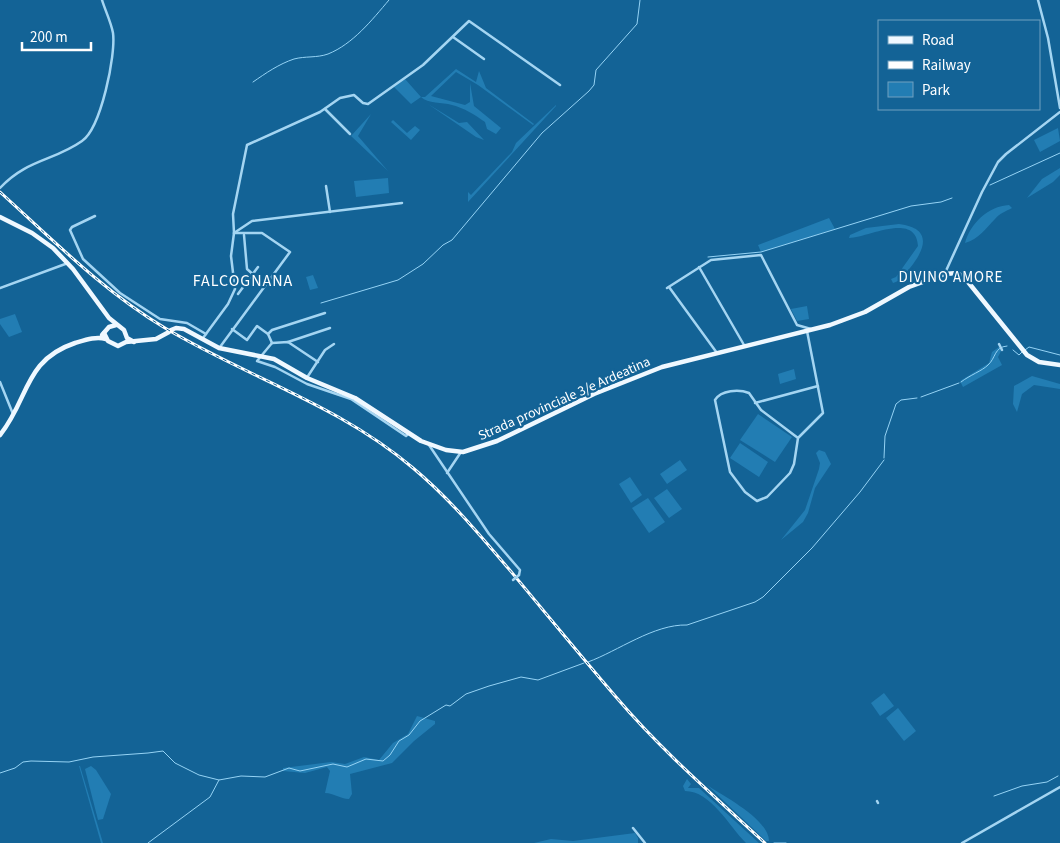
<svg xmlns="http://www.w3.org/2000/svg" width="1060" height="843" viewBox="0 0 1060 843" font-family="'Source Sans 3',sans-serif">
	<rect width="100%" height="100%" fill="#136396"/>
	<g fill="#227db3">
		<path d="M 456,69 L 476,82 L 479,71 L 486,88 L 534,124 L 533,125 L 478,85 L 456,72 L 431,96 L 465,105 L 470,102 L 470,83 L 474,106 L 501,128 L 496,134 L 487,129 L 485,122 C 475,115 464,108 452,105 C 442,102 428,104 421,97 L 411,104 L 394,87 L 405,79 L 421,97 L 425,97 Z"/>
		<path d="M 428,104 L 459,123 L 467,122 L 484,140 L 476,137 Z"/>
		<path d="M 556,105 L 556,106 L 468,202 L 468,192 L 471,195 L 512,152 L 516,143 Z"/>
		<path d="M 371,114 L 358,136 L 388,171 L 351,136 Z"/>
		<path d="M 393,120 L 407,133 L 415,126 L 420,130 L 411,140 L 391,122 Z"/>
		<path d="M 1058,128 L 1060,141 L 1040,152 L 1034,140 Z"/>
		<path d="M 1060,168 L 1060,175 L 1053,182 L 1027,198 L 1042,179 Z"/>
		<path d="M 388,178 L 389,193 L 356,197 L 354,181 Z"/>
		<path d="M 1009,205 L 1012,208 C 1006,211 999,214 995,219 C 985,229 979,239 965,243 C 970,224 988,206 1009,205 Z"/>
		<path d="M 829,218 L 835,229 L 761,252 L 758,245 Z"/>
		<path d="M 899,224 C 931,228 927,247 910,268 C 905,274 901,281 893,283 L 891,279 L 896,277 L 918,246 C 916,211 867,238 849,238 L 850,235 L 866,228 Z"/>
		<path d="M 313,275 L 318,288 L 310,290 L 306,277 Z"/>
		<path d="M 807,306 L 809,319 L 797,321 L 791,309 Z"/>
		<path d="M 15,314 L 22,332 L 9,337 L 0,324 L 0,319 Z"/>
		<path d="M 999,347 L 1001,351 L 998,357 L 1002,365 L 963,387 L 960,381 L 989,363 L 992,352 Z"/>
		<path d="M 794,369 L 796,379 L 780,384 L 778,374 Z"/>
		<path d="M 1032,376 L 1060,384 L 1060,389 L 1034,385 L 1022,394 L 1017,412 L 1013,404 L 1014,386 Z"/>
		<path d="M 758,414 L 792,437 L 775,462 L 740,440 Z"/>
		<path d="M 740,443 L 768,462 L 759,477 L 730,458 Z"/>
		<path d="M 819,450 L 825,452 L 831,464 L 815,488 L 808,513 L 803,522 L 781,540 L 805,510 L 819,469 L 820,463 L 816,453 Z"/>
		<path d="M 680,460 L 687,470 L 667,484 L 660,474 Z"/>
		<path d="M 630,477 L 642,495 L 631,503 L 619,484 Z"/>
		<path d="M 667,489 L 682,509 L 669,518 L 654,498 Z"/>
		<path d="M 648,498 L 665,522 L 649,533 L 632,508 Z"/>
		<path d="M 884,693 L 894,706 L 880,716 L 871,703 Z"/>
		<path d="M 898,708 L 916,731 L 904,741 L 886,718 Z"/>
		<path d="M 417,716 L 435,721 L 435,724 L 414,741 L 392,763 L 350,774 L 352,794 L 349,799 C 340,799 334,793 325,793 L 330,771 L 327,767 L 305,773 L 283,771 L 283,768 L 331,762 L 345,764 L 364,757 L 379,760 L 393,743 L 408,734 Z"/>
		<path d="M 79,766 L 80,766 L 103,843 L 101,843 Z"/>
		<path d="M 91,766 L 96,770 L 111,794 L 103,819 L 98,820 L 85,769 Z"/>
		<path d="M 687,779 L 691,784 L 688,788 L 699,788 L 759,843 L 746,843 C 729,826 711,791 685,791 L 683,786 Z"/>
		<path d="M 707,785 C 723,796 769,819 769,841 L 766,841 Z"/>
		<path d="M 635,833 L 638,838 L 638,843 L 534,843 L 551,839 L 573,841 Z"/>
	</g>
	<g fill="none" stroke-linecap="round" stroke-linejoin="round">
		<g stroke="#95d3f5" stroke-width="1">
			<path d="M 253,82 C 266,73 279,64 294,59 C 305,56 317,58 328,54 C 353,44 372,20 389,0"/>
			<path d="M 990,185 L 1060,153"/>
			<path d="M 708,257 L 761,252 L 911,206 L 941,202 L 952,198"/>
			<path d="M 321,303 L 398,280 L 423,264 L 443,245 L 452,240 L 542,133 L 589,91 L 594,85 L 596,70 L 637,24 L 640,0"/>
			<path d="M 1013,350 L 1019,355 L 1022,352"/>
			<path d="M 1025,350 L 1029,347 L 1060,355"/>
			<path d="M 961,382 C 970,375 982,371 988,365 C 996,358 994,347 1007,346"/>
			<path d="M 921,397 L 959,383"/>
			<path d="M 884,458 L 885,436 L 896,404 L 901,400 L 917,398"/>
			<path d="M 588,662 C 618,651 654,624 687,625 L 755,602 L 763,597 L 812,548 L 860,492 L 884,460"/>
			<path d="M 0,773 L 15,768 L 23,762 L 31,761 L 69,762 L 93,757 L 148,753 L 163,751 L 175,763 L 199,775 L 219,780 L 241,776 L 265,777 L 289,768 L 300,771 L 333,764 L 347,767 L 366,759 L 383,761 L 390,755 L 399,741 L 409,735 L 420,721 L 446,705 L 450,706 L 466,694 L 489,686 L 521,677 L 538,680 L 584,663"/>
			<path d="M 994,796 L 1022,786 L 1047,782 L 1058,776"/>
			<path d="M 148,843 L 210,797 L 219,780"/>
			<path d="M 774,843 L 786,843"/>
		</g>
		<g stroke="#a4d5f2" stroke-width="2.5">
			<path d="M 1038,0 L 1048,38 L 1060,108"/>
			<path d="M 453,37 L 484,59"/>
			<path d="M 325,109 L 350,134"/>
			<path d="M 326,186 L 330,212"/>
			<path d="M 0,188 C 27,159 54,161 82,141 C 101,128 116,55 113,33 C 111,22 105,10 102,0"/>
			<path d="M 95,216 L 72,227 L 70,230 L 83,259 L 120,293 L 160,319 L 187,323 L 206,334"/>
			<path d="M 234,233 L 252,221 L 402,203"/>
			<path d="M 244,235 L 247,269 L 265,285"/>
			<path d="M 699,267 L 744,345"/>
			<path d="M 945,273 L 982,192 L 998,162 L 1006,154 L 1060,112"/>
			<path d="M 669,287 L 717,353"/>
			<path d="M 0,288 L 68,263"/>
			<path d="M 667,288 L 711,260 L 761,255 L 797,325 L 811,329"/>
			<path d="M 238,294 L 258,267"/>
			<path d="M 232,329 L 247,340 L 257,326 L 268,334"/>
			<path d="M 203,338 L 228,304 L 235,289 L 231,256 L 234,233 L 233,214 L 247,145 L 320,112 L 340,98 L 354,95 L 363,103 L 368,104 L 423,65 L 469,21 L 560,85"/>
			<path d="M 288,342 L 330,328"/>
			<path d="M 272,343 L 257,361 L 275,367 L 307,384 L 351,399 L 406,436 L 408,434"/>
			<path d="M 272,343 L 268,334 L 272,330 L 325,313"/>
			<path d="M 272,343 L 288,342 L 318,362"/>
			<path d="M 999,344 L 1002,350"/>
			<path d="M 220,347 L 290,252 L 262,233 L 234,233"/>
			<path d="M 308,376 L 325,350 L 334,344"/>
			<path d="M 0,382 L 13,414"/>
			<path d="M 755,403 L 818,386"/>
			<path d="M 798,438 L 761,410 L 749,393 C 739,389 721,390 715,400 L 730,472 L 745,492 L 757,501 L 767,497 L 790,473 L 794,464 L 798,438 L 823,413 L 807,331"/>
			<path d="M 429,445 L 489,534 L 520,570 L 519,575"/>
			<path d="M 447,473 L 461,452"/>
			<path d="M 877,801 L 878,803"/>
			<path d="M 633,828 L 645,843"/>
			<path d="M 962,843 L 1060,787"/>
		</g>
		<g stroke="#eff8ff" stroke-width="4.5">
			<path d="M 0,217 L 32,233 L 53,248 L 73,269 L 109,318 L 124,330 L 127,338 L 134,342"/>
			<path d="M 171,330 L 176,328 L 184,329 L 219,348 L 274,359 L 307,378 L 355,398 L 421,441 L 446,450 L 463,452 L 497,441 L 594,394 L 662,367 L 830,325 L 865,312 L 909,287 L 945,274 L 957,273 L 964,277 L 1027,355 L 1039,362 L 1060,365"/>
			<path d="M 104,333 L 108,341 L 118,346 L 126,342 L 156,339 L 169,332"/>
			<path d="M 102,335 L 109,327 L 116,325"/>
			<path d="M 0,435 C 29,399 24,360 75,343 C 85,340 96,336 106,339"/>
		</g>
		<g stroke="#fff" stroke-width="3">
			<path id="rail" d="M 0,192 C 53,240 103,291 165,328 C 247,377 339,405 413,468 C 449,498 478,533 508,568 C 544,611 579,654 616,697 C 661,750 714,796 765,843"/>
		</g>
		<use href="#rail" stroke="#136396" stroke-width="1" stroke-dasharray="4" stroke-linecap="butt"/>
		<path stroke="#a4d5f2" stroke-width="2.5" d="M 513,580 L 519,575"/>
	</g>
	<g text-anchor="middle" stroke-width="4.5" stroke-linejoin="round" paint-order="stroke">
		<g font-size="14" fill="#fff" stroke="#136396">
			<text transform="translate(564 398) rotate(-24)" y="5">Strada provinciale 3/e Ardeatina</text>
		</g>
		<g font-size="15" letter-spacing="1" fill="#fff" stroke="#136396">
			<text x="951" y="282">DIVINO AMORE</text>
		</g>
		<g font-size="16" letter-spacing="1" fill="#fff" stroke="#136396">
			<text x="243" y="286">FALCOGNANA</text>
		</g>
	</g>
	<rect x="878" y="20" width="162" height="90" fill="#136396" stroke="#71a1c0"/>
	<rect x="888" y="36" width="25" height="8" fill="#eff8ff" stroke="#71a1c0"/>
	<text x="922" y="45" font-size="15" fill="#ffffff">Road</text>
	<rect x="888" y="61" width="25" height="8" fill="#ffffff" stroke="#71a1c0"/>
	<text x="922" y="70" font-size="15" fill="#ffffff">Railway</text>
	<rect x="888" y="82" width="25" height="15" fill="#227db3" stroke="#71a1c0"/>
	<text x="922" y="95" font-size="15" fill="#ffffff">Park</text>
	<path d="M22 42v8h69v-8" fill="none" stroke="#ffffff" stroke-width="2.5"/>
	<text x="30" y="42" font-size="15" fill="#ffffff" stroke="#136396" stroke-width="4" paint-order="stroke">200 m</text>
</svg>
